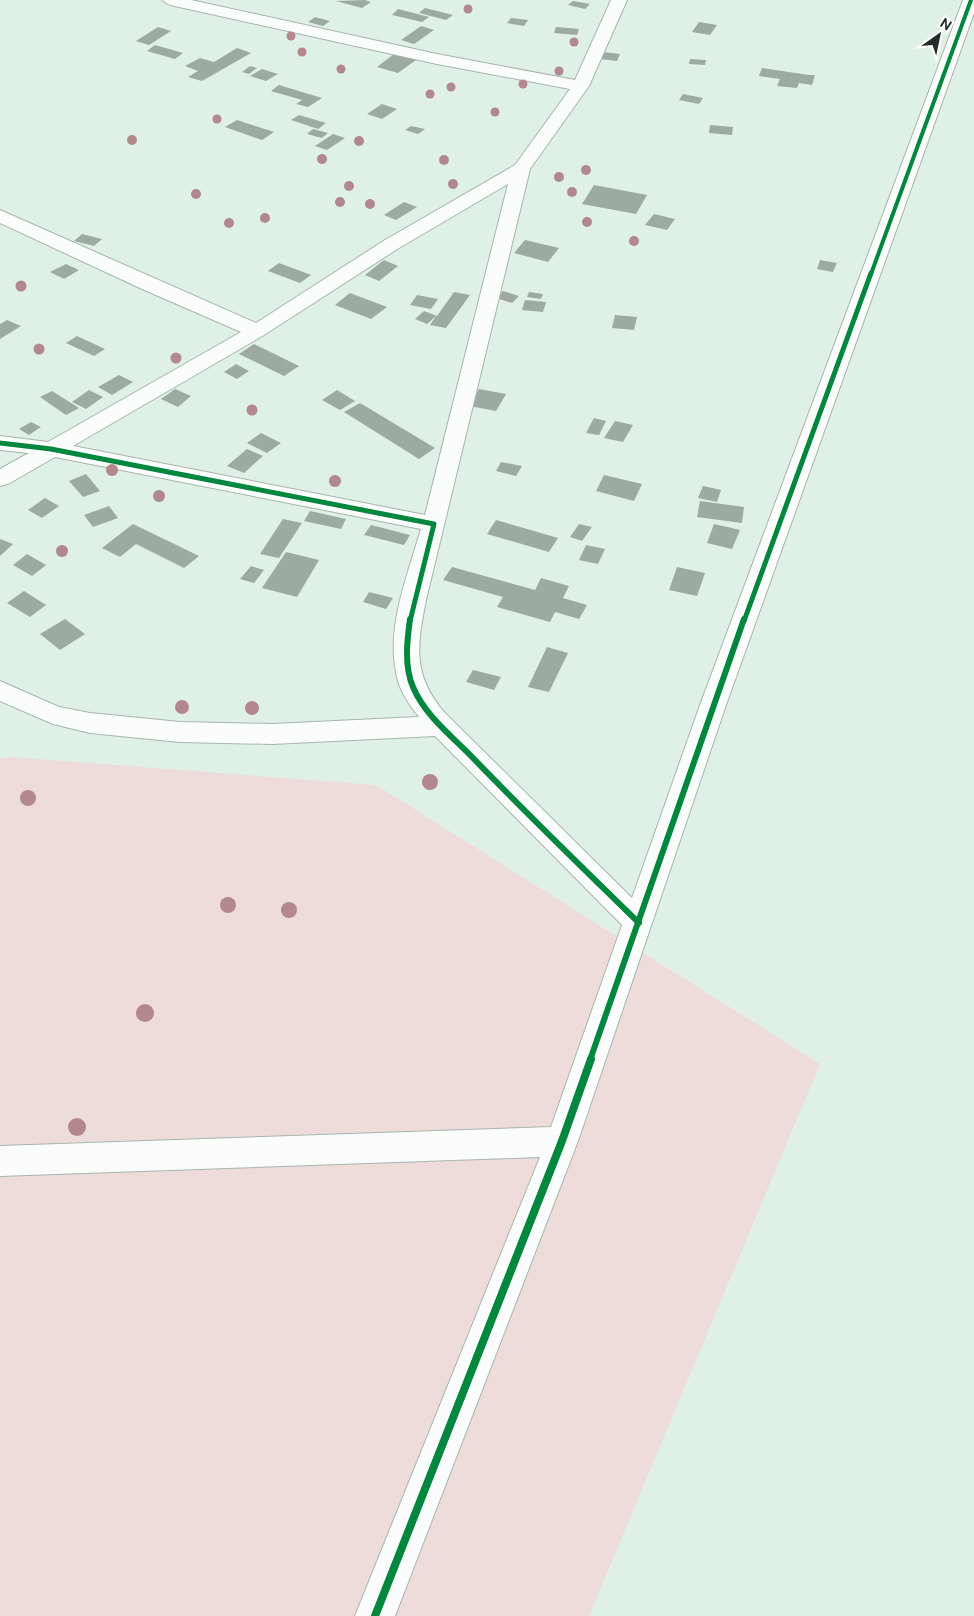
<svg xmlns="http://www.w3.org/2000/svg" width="974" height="1616" viewBox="0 0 974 1616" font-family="'DM Sans',sans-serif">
	<rect width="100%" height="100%" fill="#dff0e6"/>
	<path fill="#eedcda" d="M 11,757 L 376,785 L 820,1064 L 589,1616 L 0,1616 L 0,759 Z"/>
	<g fill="#9daaa2">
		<path d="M 365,0 L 371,2 L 362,8 L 336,1 Z"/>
		<path d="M 573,1 L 590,4 L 585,9 L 568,5 Z"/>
		<path d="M 425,8 L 453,15 L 446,20 L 419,13 Z"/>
		<path d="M 398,9 L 429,17 L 422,22 L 392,15 Z"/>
		<path d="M 315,17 L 330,21 L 323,26 L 308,22 Z"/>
		<path d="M 511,18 L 528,20 L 524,26 L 507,23 Z"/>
		<path d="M 699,22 L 717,25 L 710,35 L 692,32 Z"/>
		<path d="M 421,26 L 434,30 L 414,44 L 401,40 Z"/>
		<path d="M 158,27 L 171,31 L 149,45 L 136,41 Z"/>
		<path d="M 556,27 L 579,29 L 577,35 L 554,33 Z"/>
		<path d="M 155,45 L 183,53 L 175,59 L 147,51 Z"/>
		<path d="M 237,48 L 251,53 L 202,81 L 188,77 L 198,71 L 185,66 L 200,58 L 214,62 Z"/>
		<path d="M 603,52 L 620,54 L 617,61 L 600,59 Z"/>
		<path d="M 394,54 L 416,60 L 398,73 L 377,67 Z"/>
		<path d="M 690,59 L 706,60 L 705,65 L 689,64 Z"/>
		<path d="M 250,66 L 257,68 L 249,74 L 242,72 Z"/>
		<path d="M 762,68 L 809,75 L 815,75 L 812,85 L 799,83 L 797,88 L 777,86 L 780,79 L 759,76 Z"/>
		<path d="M 262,69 L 278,74 L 266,81 L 250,76 Z"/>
		<path d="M 279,85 L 322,98 L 308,107 L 296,104 L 302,100 L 271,91 Z"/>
		<path d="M 683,94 L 703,98 L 699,104 L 679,100 Z"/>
		<path d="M 382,104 L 397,109 L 382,119 L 367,114 Z"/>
		<path d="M 299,115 L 326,123 L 318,129 L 291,120 Z"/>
		<path d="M 237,120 L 274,132 L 262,140 L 225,127 Z"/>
		<path d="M 710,125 L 733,127 L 732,135 L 709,133 Z"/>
		<path d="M 411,126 L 425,129 L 418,134 L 405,130 Z"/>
		<path d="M 313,129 L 328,133 L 322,138 L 307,134 Z"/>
		<path d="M 333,134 L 345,138 L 327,150 L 315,146 Z"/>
		<path d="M 594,185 L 647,195 L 636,214 L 582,204 Z"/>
		<path d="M 404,202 L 417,207 L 396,220 L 384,215 Z"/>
		<path d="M 654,214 L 675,219 L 667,230 L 645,225 Z"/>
		<path d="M 82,234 L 102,239 L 94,246 L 74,241 Z"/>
		<path d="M 525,240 L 559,248 L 548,262 L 514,253 Z"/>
		<path d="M 384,260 L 398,266 L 379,281 L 365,275 Z"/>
		<path d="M 820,260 L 837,263 L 833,272 L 817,269 Z"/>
		<path d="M 279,263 L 311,275 L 300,283 L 268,271 Z"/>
		<path d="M 66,264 L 79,270 L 64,279 L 50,272 Z"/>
		<path d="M 503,291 L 519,296 L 512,303 L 496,298 Z"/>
		<path d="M 454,292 L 470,295 L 446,328 L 430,325 L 436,316 L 427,324 L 415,319 L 424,311 L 437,316 Z"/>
		<path d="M 529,292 L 543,294 L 541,299 L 527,297 Z"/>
		<path d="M 350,293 L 387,307 L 371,319 L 335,305 Z"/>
		<path d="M 417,295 L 438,299 L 431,309 L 410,305 Z"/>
		<path d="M 525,300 L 546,302 L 543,312 L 522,310 Z"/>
		<path d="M 615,315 L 637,317 L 634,330 L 612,328 Z"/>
		<path d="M 7,320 L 21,326 L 0,339 L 0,324 Z"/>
		<path d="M 77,336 L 105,349 L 94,356 L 66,343 Z"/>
		<path d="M 254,344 L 299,366 L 284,376 L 239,354 Z"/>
		<path d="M 236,364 L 249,371 L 237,379 L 224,372 Z"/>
		<path d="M 119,375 L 133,382 L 112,395 L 98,387 Z"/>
		<path d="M 175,389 L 191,396 L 178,407 L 161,399 Z"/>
		<path d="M 479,389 L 506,394 L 496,411 L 469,406 Z"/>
		<path d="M 89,390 L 103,397 L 86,409 L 72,402 Z"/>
		<path d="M 337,390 L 355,401 L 340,410 L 322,400 Z"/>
		<path d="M 52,391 L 79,408 L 66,415 L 40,397 Z"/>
		<path d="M 360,403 L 435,448 L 419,459 L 344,412 Z"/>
		<path d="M 594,418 L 606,421 L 599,435 L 586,433 Z"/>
		<path d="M 615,421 L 633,425 L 623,442 L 604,438 Z"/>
		<path d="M 31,422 L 41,427 L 29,435 L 19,429 Z"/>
		<path d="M 261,433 L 281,443 L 267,453 L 247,443 Z"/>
		<path d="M 247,449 L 263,456 L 244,473 L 227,466 Z"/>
		<path d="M 501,462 L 522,466 L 516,476 L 496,471 Z"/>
		<path d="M 86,474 L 100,491 L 83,497 L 69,481 Z"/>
		<path d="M 604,475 L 642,484 L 634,501 L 596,491 Z"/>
		<path d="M 703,486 L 721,490 L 717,502 L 698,498 Z"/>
		<path d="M 45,498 L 59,506 L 42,518 L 28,510 Z"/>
		<path d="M 700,501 L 744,507 L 742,523 L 697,517 Z"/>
		<path d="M 109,506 L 118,518 L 93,527 L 84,515 Z"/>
		<path d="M 310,511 L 346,519 L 341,529 L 304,521 Z"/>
		<path d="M 283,519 L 302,523 L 279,558 L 260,554 Z"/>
		<path d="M 496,520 L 558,538 L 549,552 L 487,534 Z"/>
		<path d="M 133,524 L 199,556 L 184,568 L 136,544 L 120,557 L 102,548 Z"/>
		<path d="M 579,524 L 592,527 L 582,541 L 570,537 Z"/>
		<path d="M 714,524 L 740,530 L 732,549 L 707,543 Z"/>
		<path d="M 371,525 L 410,535 L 404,545 L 364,535 Z"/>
		<path d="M 0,539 L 13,544 L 0,556 Z"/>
		<path d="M 586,545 L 605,549 L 598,564 L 579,560 Z"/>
		<path d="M 286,552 L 319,560 L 297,597 L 262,588 Z"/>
		<path d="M 27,554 L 46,565 L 32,576 L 13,565 Z"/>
		<path d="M 251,566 L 264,570 L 254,583 L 240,579 Z"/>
		<path d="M 452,567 L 535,590 L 541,578 L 569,586 L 563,598 L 587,605 L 579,619 L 555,612 L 550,622 L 497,607 L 503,597 L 443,580 Z"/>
		<path d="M 677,567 L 705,573 L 697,596 L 669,590 Z"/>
		<path d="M 24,591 L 46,605 L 30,617 L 7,603 Z"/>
		<path d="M 369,592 L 393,598 L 386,609 L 363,602 Z"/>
		<path d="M 65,619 L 85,634 L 60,650 L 40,634 Z"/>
		<path d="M 547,647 L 568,653 L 549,692 L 528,687 Z"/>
		<path d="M 473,670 L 501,677 L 494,690 L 466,682 Z"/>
	</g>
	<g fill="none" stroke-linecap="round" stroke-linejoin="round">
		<g stroke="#a7b5ad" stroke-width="2">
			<path id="street" d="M 162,0 L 191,0 L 437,54 L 575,80 L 611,0 L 627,0 L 589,86 L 530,169 L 426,600 C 417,646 412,675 445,713 L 632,898 L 700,705 L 963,0 L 974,0 L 974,13 L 726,705 L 578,1141 L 395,1616 L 355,1616 L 540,1157 L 0,1176 L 0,1146 L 551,1127 L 622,925 L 435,736 L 272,744 L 180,742 L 90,733 L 53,724 L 0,701 L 0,681 L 59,707 L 90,713 L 180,722 L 272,724 L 419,717 C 410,706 400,692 397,677 C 385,629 408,574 421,529 L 55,457 L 8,484 L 0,486 L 0,469 L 29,453 L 0,450 L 0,436 L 48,442 L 241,332 L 142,289 L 0,223 L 0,210 L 256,323 L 385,240 L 515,165 L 570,89 L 437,64 L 170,5 ZM 508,184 L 425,515 L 73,446 L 264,335 L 399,248 Z"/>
		</g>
		<use href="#street" fill="#fafdfb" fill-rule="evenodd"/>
		<g stroke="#fff" stroke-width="5.5">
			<path id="cycleway-far3" d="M 871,274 L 971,0"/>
		</g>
		<g stroke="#fff" stroke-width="8">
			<g id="cycleway-far2">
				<path d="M 0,443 L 51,449 L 434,524 L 410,621"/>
				<path d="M 744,621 L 871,273"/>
			</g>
		</g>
		<g stroke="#fff" stroke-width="9">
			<g id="cycleway-far1">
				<path d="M 410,619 C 407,641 404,666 413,687 C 425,716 453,737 474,759 C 528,815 584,869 639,923"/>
				<path d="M 590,1060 L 744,619"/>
			</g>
		</g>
		<g stroke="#fff" stroke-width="11">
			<path id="cycleway" d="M 375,1616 L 562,1141 L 591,1059"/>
		</g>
		<use href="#cycleway-far3" stroke="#00873e" stroke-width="4"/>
		<use href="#cycleway-far2" stroke="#00873e" stroke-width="5"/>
		<use href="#cycleway-far1" stroke="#00873e" stroke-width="6"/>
		<use href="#cycleway" stroke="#00873e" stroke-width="8"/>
	</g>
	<g fill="#b2888d">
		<circle cx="468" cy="9" r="4.5"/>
		<circle cx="291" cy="36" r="4.5"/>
		<circle cx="574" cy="42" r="4.5"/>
		<circle cx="302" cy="52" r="4.5"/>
		<circle cx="341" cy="69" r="4.5"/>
		<circle cx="559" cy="71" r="4.5"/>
		<circle cx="523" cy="84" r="4.5"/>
		<circle cx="451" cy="87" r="4.5"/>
		<circle cx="430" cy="94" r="4.5"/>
		<circle cx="495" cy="112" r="4.5"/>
		<circle cx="217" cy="119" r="4.5"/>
		<circle cx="132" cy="140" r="5"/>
		<circle cx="359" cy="141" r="5"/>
		<circle cx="322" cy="159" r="5"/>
		<circle cx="444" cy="160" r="5"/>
		<circle cx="586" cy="170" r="5"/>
		<circle cx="559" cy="177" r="5"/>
		<circle cx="453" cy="184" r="5"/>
		<circle cx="349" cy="186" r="5"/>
		<circle cx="572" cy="192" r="5"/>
		<circle cx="196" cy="194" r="5"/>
		<circle cx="340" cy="202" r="5"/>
		<circle cx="370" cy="204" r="5"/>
		<circle cx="265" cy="218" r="5"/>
		<circle cx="587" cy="222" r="5"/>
		<circle cx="229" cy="223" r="5"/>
		<circle cx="634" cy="241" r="5"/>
		<circle cx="21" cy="286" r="5.5"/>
		<circle cx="39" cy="349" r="5.5"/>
		<circle cx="176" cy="358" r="5.5"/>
		<circle cx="252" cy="410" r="5.5"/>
		<circle cx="112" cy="470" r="6"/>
		<circle cx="335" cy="481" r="6"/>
		<circle cx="159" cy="496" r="6"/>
		<circle cx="62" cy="551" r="6"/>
		<circle cx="182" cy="707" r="7"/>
		<circle cx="252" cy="708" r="7"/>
		<circle cx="430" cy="782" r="8"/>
		<circle cx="28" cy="798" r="8"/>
		<circle cx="228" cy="905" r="8"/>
		<circle cx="289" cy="910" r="8"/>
		<circle cx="145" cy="1013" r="9"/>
		<circle cx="77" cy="1127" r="9"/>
	</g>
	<g transform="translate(939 35) rotate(33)" stroke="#ffffff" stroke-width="4" paint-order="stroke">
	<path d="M0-4L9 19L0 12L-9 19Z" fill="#212d26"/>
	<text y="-8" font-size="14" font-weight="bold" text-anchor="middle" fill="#212d26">N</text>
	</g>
</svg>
